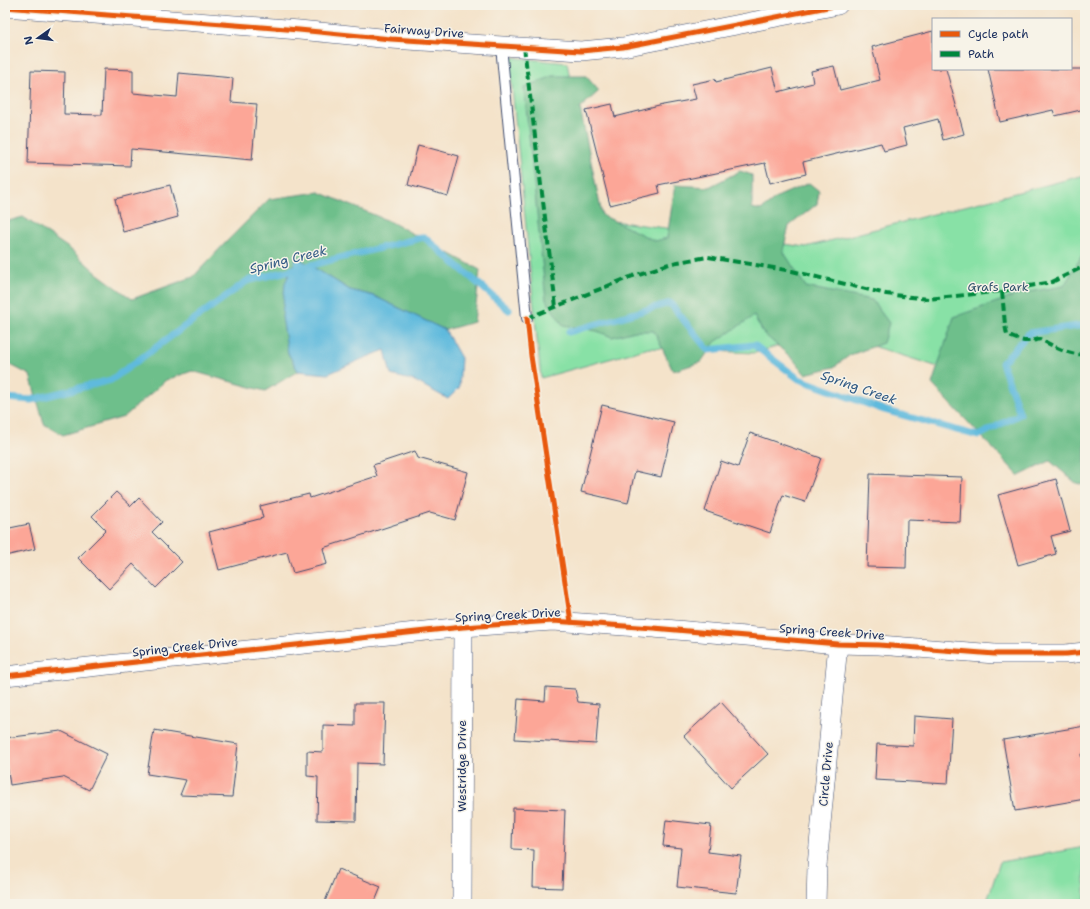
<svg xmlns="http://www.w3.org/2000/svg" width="1090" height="909" viewBox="0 0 1090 909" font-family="'Shantell Sans',sans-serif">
	<rect width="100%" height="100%" fill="#f7f3e8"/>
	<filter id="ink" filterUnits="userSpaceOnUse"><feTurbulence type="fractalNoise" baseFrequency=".025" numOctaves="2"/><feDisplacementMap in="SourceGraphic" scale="8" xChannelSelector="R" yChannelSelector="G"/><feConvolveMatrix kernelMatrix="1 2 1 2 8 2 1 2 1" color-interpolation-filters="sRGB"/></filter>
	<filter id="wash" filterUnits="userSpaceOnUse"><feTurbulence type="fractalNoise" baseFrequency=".012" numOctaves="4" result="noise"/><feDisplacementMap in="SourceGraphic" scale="16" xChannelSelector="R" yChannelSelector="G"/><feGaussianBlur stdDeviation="0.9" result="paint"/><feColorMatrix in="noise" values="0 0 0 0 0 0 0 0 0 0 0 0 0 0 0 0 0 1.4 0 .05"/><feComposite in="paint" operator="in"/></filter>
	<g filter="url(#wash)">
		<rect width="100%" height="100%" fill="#f4e3ca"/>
		<g fill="#88e1a6" stroke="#528882">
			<path d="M 509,57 L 567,63 L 598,219 L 806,247 L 1085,175 L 1085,381 L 954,372 L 825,331 L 755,353 L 649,348 L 541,378 Z"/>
			<path d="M 1085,847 L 1085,904 L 986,904 L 1000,862 Z"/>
		</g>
		<g fill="#6ebf8b" stroke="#447774">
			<path d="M 553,76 L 586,76 L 599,91 L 580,108 L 602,215 L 655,241 L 667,238 L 675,185 L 709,187 L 740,171 L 752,175 L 752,208 L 761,210 L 779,196 L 809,183 L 819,191 L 817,204 L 789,226 L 783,251 L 806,287 L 872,300 L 889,323 L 883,343 L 850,355 L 834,367 L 805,374 L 793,359 L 764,334 L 754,316 L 715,342 L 701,362 L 673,371 L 654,331 L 635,331 L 612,337 L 597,331 L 563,325 L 546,300 L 524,88 Z"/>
			<path d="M 319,192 L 391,222 L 480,270 L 474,322 L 445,330 L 374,296 L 350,290 L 297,257 L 288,353 L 298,371 L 265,391 L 192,371 L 166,380 L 124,417 L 63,435 L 44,424 L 30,375 L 5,362 L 5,222 L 23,217 L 70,249 L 98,274 L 132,299 L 193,277 L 228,240 L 269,199 Z"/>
			<path d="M 1085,250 L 1085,485 L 1076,483 L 1050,461 L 1019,476 L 932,384 L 954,317 L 1023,293 L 1064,286 Z"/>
		</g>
		<path fill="#5fbadd" stroke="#3d749e" d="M 297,257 L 350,290 L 374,296 L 445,330 L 461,358 L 459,388 L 448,399 L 415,381 L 391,375 L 385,350 L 362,359 L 328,374 L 298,371 L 288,353 L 282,317 L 285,283 Z"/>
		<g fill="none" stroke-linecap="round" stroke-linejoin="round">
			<g stroke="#5fbadd" stroke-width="7">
				<path d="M 569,332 L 670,303 L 708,350 L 754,345 L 799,379 L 884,410 L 978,436 L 1020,414 L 1002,363 L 1029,333 L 1085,325"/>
				<path d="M 5,398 L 31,400 L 111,380 L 247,281 L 424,237 L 509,310"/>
			</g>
		</g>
		<g id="blocks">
			<g fill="#fca697">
				<path d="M 933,31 L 933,69 L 946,69 L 964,134 L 943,140 L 938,119 L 903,128 L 907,145 L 884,151 L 881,143 L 803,162 L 806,174 L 770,183 L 765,163 L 658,185 L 660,193 L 610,205 L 586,110 L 612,104 L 615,117 L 663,105 L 696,99 L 692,84 L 715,79 L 716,82 L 772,68 L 778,92 L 813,83 L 811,71 L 834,66 L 840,90 L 880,80 L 872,47 Z"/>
				<path d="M 104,69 L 133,70 L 133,93 L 177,97 L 179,73 L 233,78 L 231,102 L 257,104 L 252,160 L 131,149 L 130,166 L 28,163 L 31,71 L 65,72 L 64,114 L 102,115 Z"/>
				<path d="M 988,69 L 1085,69 L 1085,109 L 1055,116 L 1053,110 L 1000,122 Z"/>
				<path d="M 418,145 L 459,156 L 448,196 L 408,185 Z"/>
				<path d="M 170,185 L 178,217 L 123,232 L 115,199 Z"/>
				<path d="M 602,405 L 674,422 L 661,477 L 635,471 L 628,503 L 581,492 Z"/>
				<path d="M 750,433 L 821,458 L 805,502 L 783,495 L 770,533 L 705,511 L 721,461 L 738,467 Z"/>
				<path d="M 415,451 L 418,458 L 468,472 L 455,520 L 430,513 L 323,548 L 327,564 L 293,573 L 287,552 L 219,570 L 209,532 L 263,518 L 260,506 L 309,494 L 310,498 L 377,476 L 373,465 Z"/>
				<path d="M 870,474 L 962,477 L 960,522 L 907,520 L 906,568 L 867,567 Z"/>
				<path d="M 1056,479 L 1070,531 L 1051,536 L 1056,554 L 1018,565 L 998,495 Z"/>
				<path d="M 116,492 L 131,506 L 139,498 L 162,522 L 152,532 L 182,562 L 156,588 L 133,564 L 109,589 L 78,558 L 106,530 L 92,516 Z"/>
				<path d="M 29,524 L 35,549 L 5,556 L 5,529 Z"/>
				<path d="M 546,687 L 575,689 L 578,702 L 599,704 L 596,744 L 515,739 L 518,699 L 545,701 Z"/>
				<path d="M 721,702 L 768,754 L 731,788 L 684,736 Z"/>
				<path d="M 355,703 L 385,703 L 383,764 L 357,763 L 356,821 L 317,820 L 318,777 L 307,776 L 307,751 L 323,752 L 323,725 L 355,726 Z"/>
				<path d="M 914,716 L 952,719 L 948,784 L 875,780 L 877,744 L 913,746 Z"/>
				<path d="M 1085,726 L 1085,753 L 1081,754 L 1085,778 L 1085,799 L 1015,811 L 1003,740 Z"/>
				<path d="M 154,730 L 238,744 L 232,797 L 180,795 L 186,780 L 147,774 Z"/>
				<path d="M 61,731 L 107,754 L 89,790 L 63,777 L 10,785 L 5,751 L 5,738 Z"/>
				<path d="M 513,808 L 565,810 L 562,888 L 533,887 L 534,850 L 512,849 Z"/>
				<path d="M 666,820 L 711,825 L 708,852 L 741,856 L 736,893 L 677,887 L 681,848 L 663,846 Z"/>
				<path d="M 338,869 L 381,887 L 374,904 L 324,904 Z"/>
			</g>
		</g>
	</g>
	<g filter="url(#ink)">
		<use href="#blocks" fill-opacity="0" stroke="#3c4a6e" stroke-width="1"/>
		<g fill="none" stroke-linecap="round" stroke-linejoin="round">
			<g stroke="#3c4a6e" stroke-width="12">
				<path id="lane" d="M 501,46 L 527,318"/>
			</g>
			<g stroke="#3c4a6e" stroke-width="20">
				<g id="street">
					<path d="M 5,7 L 299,30 L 391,39 L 581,51 L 623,47 L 838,5"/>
					<path d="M 5,676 L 463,627 L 553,621 L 653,628 L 838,644 L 879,645 L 995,654 L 1066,654 L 1085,652"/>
					<path d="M 462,904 L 463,627"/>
					<path d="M 816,904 L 817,866 L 838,644"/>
				</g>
			</g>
			<use href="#lane" stroke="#fff" stroke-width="10"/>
			<use href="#street" stroke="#fff" stroke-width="19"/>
			<g stroke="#00873e" stroke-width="4" stroke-dasharray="8 4" stroke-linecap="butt">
				<path d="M 524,47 L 556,307"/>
				<path d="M 1002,291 L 1005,325 L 1007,335 C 1021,341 1025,343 1040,339 C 1053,346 1070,356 1085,354"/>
				<path d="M 527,318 L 633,276 L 672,263 L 708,257 L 792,271 L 886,294 L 928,299 L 1002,291 L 1052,282 L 1085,266"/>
			</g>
			<g stroke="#f7f3e8" stroke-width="8">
				<g id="cycleway">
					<path d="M 5,7 L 299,30 L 391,39 L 581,51 L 623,47 L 838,5"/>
					<path d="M 527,318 L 531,356 L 571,622"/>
					<path d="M 5,676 L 463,627 L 553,621 L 653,628 L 838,644 L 879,645 L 995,654 L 1066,654 L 1085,652"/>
				</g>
			</g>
			<use href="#cycleway" stroke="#e8590c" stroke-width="5"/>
		</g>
	</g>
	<g text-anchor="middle" stroke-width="3" stroke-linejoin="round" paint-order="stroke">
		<g font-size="12" fill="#1b2f5e" stroke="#f7f3e8">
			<text transform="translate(424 31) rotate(4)" y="4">Fairway Drive</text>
			<text transform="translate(508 615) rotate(-3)" y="4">Spring Creek Drive</text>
			<text transform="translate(832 632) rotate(4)" y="4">Spring Creek Drive</text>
			<text transform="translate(185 647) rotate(-6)" y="4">Spring Creek Drive</text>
			<text transform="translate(462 766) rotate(-90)" y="4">Westridge Drive</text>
			<text transform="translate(826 774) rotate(-85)" y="4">Circle Drive</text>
		</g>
		<g font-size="12" fill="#31536c" stroke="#f7f3e8">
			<text x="998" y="291">Grafs Park</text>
		</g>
		<g font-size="13" font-style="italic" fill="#2f5984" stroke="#f7f3e8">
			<text transform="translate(288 259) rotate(-14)" y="5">Spring Creek</text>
			<text transform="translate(859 387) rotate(19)" y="5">Spring Creek</text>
		</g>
	</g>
	<rect width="1090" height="909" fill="none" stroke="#f7f3e8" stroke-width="20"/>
	<rect x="932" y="18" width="140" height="52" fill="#f7f3e8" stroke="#9fa5b1"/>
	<rect x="940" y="31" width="20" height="6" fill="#e8590c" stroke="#9fa5b1"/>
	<text x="968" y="38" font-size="12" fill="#1b2f5e">Cycle path</text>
	<rect x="940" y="51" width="20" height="6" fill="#00873e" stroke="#9fa5b1"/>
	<text x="968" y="58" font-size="12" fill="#1b2f5e">Path</text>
	<g transform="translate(38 38) rotate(256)" stroke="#f7f3e8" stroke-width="3" paint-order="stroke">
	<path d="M0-3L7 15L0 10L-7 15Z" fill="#1b2f5e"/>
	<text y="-6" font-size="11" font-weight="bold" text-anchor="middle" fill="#1b2f5e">N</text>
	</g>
</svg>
